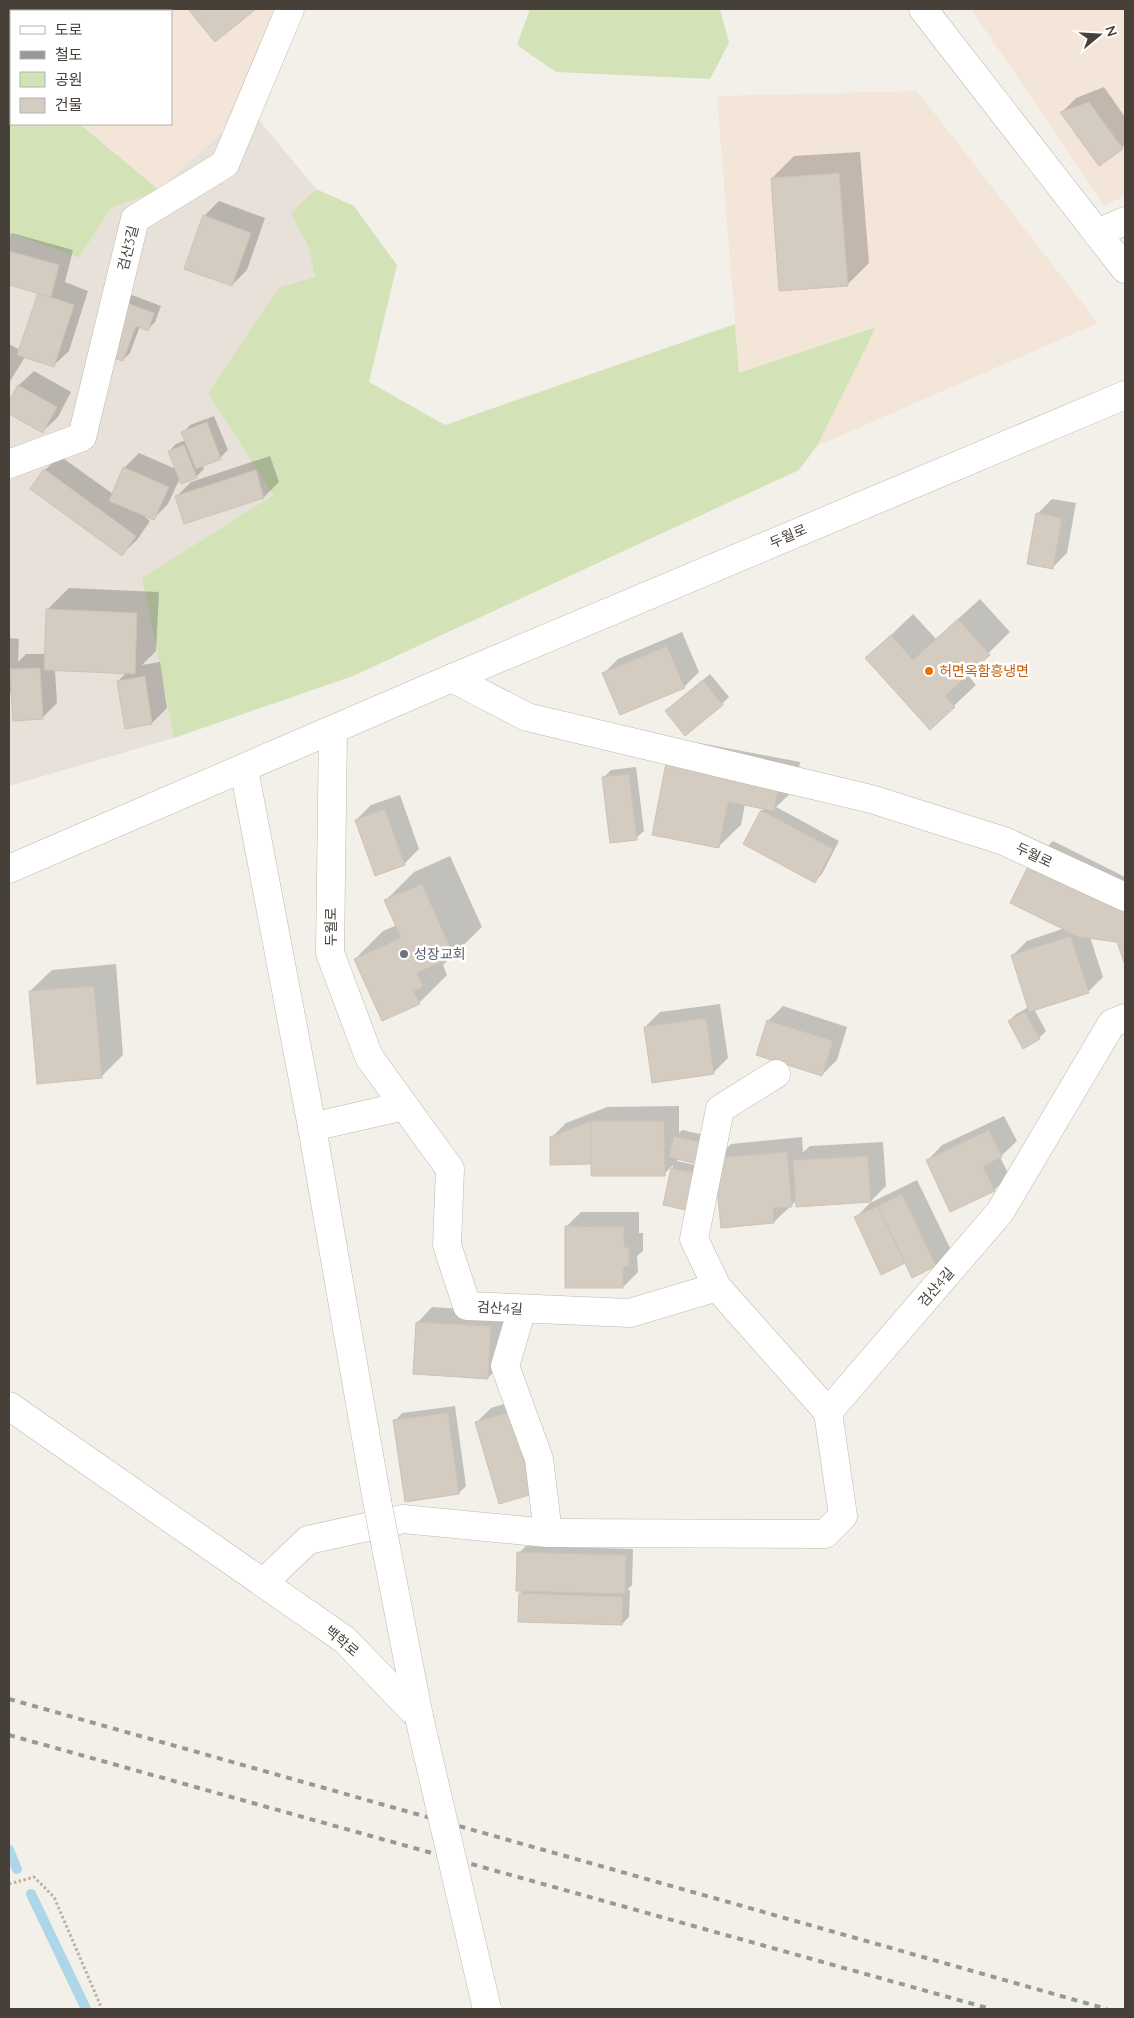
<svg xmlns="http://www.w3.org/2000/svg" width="1134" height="2018" viewBox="0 0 1134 2018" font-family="Quicksand,'Noto Sans KR',sans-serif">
	<rect width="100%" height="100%" fill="#f3f0ea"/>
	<path fill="#e7e1d9" d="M 255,115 L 316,189 L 292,213 L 308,246 L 315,277 L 279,287 L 208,393 L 273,495 L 142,578 L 174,738 L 9,786 L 9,233 L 79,258 L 111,208 L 159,190 L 221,133 Z"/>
	<g fill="#f3e5d8">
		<path d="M 80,9 L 291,9 L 221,133 L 159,190 L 81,124 L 171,124 L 171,11 L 78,11 Z"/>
		<path d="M 971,9 L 1125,9 L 1125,196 L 1104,205 Z"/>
		<path d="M 917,91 L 1098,323 L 817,446 L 875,327 L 739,373 L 717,96 Z"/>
	</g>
	<g fill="#d3e3b7">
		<path d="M 530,9 L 720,9 L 729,43 L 710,79 L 556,72 L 517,45 Z"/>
		<path d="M 9,65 L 11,67 L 11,124 L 80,124 L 159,190 L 111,208 L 79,258 L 9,233 Z"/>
		<path d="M 316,189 L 354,206 L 397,265 L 369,382 L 445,425 L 735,324 L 739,373 L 876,327 L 817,446 L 799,470 L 353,676 L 174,738 L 142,578 L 273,495 L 208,393 L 279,287 L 315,277 L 308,246 L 291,213 Z"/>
	</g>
	<g fill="#0003">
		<path d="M 190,9 L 254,9 L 216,40 Z"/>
		<path d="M 1104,87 L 1125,117 L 1125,144 L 1122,148 L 1061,113 L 1076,98 Z"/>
		<path d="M 860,152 L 869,263 L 847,285 L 772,178 L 794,156 Z"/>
		<path d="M 219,201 L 265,218 L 247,270 L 232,285 L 204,216 Z"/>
		<path d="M 12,233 L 73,250 L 65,282 L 88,291 L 69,351 L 54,365 L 25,357 L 9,383 L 9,344 L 20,350 L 39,292 L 9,284 L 9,236 Z"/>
		<path d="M 132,295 L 161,306 L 155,322 L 148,329 L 140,326 L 130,353 L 123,360 L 125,302 Z"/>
		<path d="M 34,371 L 71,392 L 58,417 L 43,431 L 9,412 L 9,404 L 19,385 Z"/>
		<path d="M 214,416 L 228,450 L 220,458 L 202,465 L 204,469 L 196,477 L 180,478 L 168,504 L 153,519 L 143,515 L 150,521 L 137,540 L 122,554 L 45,470 L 60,456 L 113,494 L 124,468 L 139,453 L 176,469 L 169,451 L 176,444 L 186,440 L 183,433 L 190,425 Z"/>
		<path d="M 270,456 L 279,482 L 264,497 L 184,522 L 176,497 L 191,482 Z"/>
		<path d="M 1052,499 L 1076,503 L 1067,553 L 1052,568 L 1037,514 Z"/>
		<path d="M 69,588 L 159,592 L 156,651 L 142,665 L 160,662 L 167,708 L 152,723 L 118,681 L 127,672 L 55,670 L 57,703 L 42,718 L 12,691 L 9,695 L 9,638 L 19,639 L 18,662 L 26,654 L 46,654 L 47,610 Z"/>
		<path d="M 980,599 L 1010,632 L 967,674 L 976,685 L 930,728 L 867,658 L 913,614 L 936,639 Z"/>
		<path d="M 682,632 L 699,672 L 684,687 L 604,673 L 618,659 Z"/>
		<path d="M 710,674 L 729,697 L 722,704 L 674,704 Z"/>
		<path d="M 689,741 L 800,762 L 796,788 L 776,807 L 839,841 L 822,874 L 815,881 L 762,811 L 764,808 L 745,804 L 741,825 L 719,846 L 667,763 Z"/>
		<path d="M 636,767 L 644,831 L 636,838 L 603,778 L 611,770 Z"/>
		<path d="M 400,795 L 419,849 L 404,864 L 356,820 L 371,805 Z"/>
		<path d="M 1053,841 L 1125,877 L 1125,961 L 1118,941 L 1090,937 L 1103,977 L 1088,992 L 1034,1009 L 1046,1031 L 1039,1038 L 1009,1021 L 1016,1014 L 1029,1007 L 1012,956 L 1027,941 L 1065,928 L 1031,863 Z"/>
		<path d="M 450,856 L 482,927 L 443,965 L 447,975 L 419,1003 L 355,959 L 383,931 L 397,925 L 386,900 L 414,872 Z"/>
		<path d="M 116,964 L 123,1055 L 101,1077 L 30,991 L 52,970 Z"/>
		<path d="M 720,1004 L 728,1058 L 713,1073 L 645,1027 L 660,1012 Z"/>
		<path d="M 783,1006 L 847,1027 L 837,1060 L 822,1075 L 768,1021 Z"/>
		<path d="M 679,1106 L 679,1133 L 682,1130 L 713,1137 L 679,1158 L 677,1161 L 709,1168 L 665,1204 L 673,1165 L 664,1174 L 592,1163 L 551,1138 L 566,1123 L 607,1107 Z"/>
		<path d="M 1004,1116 L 1017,1141 L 1000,1157 L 1009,1175 L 994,1190 L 928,1160 L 942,1145 Z"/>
		<path d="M 802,1137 L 803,1152 L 810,1146 L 883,1142 L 886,1186 L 871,1201 L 797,1200 L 774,1222 L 716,1159 L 731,1144 Z"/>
		<path d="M 917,1180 L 951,1250 L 936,1265 L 913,1276 L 906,1261 L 855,1218 L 870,1203 Z"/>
		<path d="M 581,1212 L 639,1212 L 639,1233 L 643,1233 L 643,1251 L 637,1256 L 638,1272 L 623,1287 L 566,1227 Z"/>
		<path d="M 432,1307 L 506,1312 L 502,1363 L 488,1378 L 418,1322 Z"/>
		<path d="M 524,1398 L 533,1493 L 476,1423 L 491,1408 Z"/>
		<path d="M 455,1406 L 466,1486 L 459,1493 L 395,1421 L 402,1413 Z"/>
		<path d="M 526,1546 L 633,1549 L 632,1585 L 627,1590 L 630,1590 L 629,1617 L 622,1624 L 520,1594 L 524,1590 L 519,1553 Z"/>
	</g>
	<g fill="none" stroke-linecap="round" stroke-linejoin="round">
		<g stroke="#add6e9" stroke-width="10">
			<path d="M 9,1850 L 17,1869"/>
			<path d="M 31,1894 L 86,2009"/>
		</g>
	</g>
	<g fill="#d4cbc1" stroke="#cec2b5">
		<path d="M 188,9 L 256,9 L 215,42 Z"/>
		<path d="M 1089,102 L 1123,149 L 1099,166 L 1060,112 Z"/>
		<path d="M 839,173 L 848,286 L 779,291 L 771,178 Z"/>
		<path d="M 203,215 L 251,233 L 232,286 L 184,269 Z"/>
		<path d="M 9,251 L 59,265 L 51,297 L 9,285 Z"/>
		<path d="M 38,293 L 74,305 L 54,367 L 17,355 Z"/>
		<path d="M 124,302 L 154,313 L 148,331 L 136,326 L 123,361 L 113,358 L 122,334 L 112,333 Z"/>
		<path d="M 18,385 L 57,407 L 43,433 L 9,414 L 9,401 Z"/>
		<path d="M 207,422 L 221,459 L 196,469 L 181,432 Z"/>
		<path d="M 184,445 L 197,478 L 181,484 L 168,451 Z"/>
		<path d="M 123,467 L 169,487 L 154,520 L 109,501 Z"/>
		<path d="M 44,469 L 136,536 L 122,556 L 30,489 Z"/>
		<path d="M 256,470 L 264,498 L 184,524 L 175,496 Z"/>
		<path d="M 1036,513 L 1062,518 L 1053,569 L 1027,564 Z"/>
		<path d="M 46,609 L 137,613 L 135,674 L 44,670 Z"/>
		<path d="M 958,619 L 990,655 L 945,696 L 955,707 L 930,730 L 865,658 L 891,635 L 913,660 Z"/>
		<path d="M 667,646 L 685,688 L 620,715 L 602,673 Z"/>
		<path d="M 40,668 L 43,719 L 13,721 L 10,669 Z"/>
		<path d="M 145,676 L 152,724 L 125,729 L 117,681 Z"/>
		<path d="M 703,680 L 723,705 L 685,736 L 665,711 Z"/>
		<path d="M 666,763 L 779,784 L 774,811 L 728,802 L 719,848 L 652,835 Z"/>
		<path d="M 629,774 L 637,840 L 610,843 L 602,777 Z"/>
		<path d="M 385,809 L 405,865 L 375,876 L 355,820 Z"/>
		<path d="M 761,810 L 833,849 L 815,883 L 743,844 Z"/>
		<path d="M 1030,862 L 1125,909 L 1125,965 L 1117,942 L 1079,937 L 1010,903 Z"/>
		<path d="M 422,884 L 454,956 L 417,973 L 423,987 L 414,991 L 420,1004 L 382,1021 L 354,959 L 401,938 L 384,900 Z"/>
		<path d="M 1071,936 L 1089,993 L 1029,1012 L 1011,955 Z"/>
		<path d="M 94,986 L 102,1078 L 37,1084 L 29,991 Z"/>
		<path d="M 1025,1012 L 1040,1039 L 1023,1049 L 1008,1021 Z"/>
		<path d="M 706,1018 L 714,1074 L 652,1083 L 644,1027 Z"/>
		<path d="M 767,1020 L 833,1041 L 822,1076 L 756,1055 Z"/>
		<path d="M 591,1121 L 664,1121 L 665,1176 L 591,1176 Z"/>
		<path d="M 591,1121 L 591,1164 L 550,1165 L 550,1137 Z"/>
		<path d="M 989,1130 L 1002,1157 L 983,1166 L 995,1191 L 950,1212 L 926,1160 Z"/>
		<path d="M 674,1136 L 707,1144 L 701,1165 L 669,1157 Z"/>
		<path d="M 787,1152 L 792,1207 L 773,1208 L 774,1223 L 721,1228 L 714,1158 Z"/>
		<path d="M 868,1156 L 871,1202 L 796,1207 L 793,1160 Z"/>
		<path d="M 671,1168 L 703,1175 L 695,1212 L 663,1205 Z"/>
		<path d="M 902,1194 L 936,1266 L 912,1278 L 878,1206 Z"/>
		<path d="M 878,1206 L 905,1263 L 881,1275 L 854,1217 Z"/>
		<path d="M 565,1226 L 624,1227 L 624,1247 L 629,1247 L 629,1267 L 623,1267 L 623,1288 L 565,1288 Z"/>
		<path d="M 416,1322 L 491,1326 L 488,1379 L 413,1374 Z"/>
		<path d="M 510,1412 L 533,1494 L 499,1504 L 475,1422 Z"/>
		<path d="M 448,1413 L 459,1494 L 405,1502 L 393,1420 Z"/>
		<path d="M 517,1552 L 626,1555 L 625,1594 L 516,1591 Z"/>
		<path d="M 519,1593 L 623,1597 L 622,1625 L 518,1622 Z"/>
	</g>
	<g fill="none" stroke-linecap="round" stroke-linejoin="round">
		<g stroke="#beb7ae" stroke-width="29">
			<g id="minor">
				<path d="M 923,9 L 1125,269"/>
				<path d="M 1097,233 L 1125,221"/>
				<path d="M 9,464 L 82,437 L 135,219 L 225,164 L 290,9"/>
				<path d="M 452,678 L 527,717 L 871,799 L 1004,841 L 1125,897"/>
				<path d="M 333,730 L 330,953 L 369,1057 L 450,1169 L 447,1245 L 467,1306 L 630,1313 L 717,1287 L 828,1412 L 1000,1212 L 1112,1023 L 1125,1018"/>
				<path d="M 244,769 L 312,1127 L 377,1501"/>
				<path d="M 9,869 L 452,678 L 1125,395"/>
				<path d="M 312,1127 L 404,1106"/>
				<path d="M 717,1287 L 694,1239 L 720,1109 L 776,1074"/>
				<path d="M 9,1406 L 345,1640 L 419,1717"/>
				<path d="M 548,1533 L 825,1534 L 843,1516 L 828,1412"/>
				<path d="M 386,1547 L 419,1717"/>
				<path d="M 263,1583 L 308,1540 L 403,1519 L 548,1533 L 539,1459 L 505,1366 L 522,1309"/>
			</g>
		</g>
		<path stroke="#beb1a0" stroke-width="3" stroke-dasharray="2.5 2.5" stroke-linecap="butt" d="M 9,1884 L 34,1877 L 54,1897 L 102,2009"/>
		<use href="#minor" stroke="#fff" stroke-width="28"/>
		<g stroke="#989898" stroke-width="4" stroke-dasharray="6 6" stroke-linecap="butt">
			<path d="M 9,1699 L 1107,2009"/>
			<path d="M 9,1735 L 991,2009"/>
		</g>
		<g stroke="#beb7ae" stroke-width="29" stroke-linecap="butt">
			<g id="minor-bridge">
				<path d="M 377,1501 L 386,1547"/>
				<path d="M 419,1717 L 487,2009"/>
			</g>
		</g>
		<use href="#minor-bridge" stroke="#fff" stroke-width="28"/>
	</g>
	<circle fill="#e8710a" stroke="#fff" stroke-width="2" cx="929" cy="671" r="5"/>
	<circle fill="#6b7280" stroke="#fff" stroke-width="2" cx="404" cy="954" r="5"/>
	<g text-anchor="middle" stroke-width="5" stroke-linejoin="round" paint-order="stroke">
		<g font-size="14" fill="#474039" stroke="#fff">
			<text transform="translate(128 248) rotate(-76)" y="5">검산3길</text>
			<text transform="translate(788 536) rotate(-23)" y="5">두월로</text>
			<text transform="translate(1034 855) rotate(25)" y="5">두월로</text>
			<text transform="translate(331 927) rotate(-90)" y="5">두월로</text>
			<text transform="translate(936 1287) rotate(-49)" y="5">검산4길</text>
			<text transform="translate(500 1308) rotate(3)" y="5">검산4길</text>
			<text transform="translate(342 1641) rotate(40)" y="5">백학로</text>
		</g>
		<g font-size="14" fill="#c56008" stroke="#fff" text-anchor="start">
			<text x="939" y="676">허면옥함흥냉면</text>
		</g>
		<g font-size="14" fill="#5b616d" stroke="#fff" text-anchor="start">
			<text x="414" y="959">성장교회</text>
		</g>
	</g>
	<rect width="1134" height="2018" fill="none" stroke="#474039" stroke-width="20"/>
	<rect x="10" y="10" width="162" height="115" fill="#ffffff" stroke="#b5b3b0"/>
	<rect x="20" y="26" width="25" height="8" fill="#ffffff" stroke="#b5b3b0"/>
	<text x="55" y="35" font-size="15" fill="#474039">도로</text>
	<rect x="20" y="51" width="25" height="8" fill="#989898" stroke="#b5b3b0"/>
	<text x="55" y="60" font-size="15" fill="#474039">철도</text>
	<rect x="20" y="72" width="25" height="15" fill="#d3e3b7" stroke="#b5b3b0"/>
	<text x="55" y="85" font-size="15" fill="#474039">공원</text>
	<rect x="20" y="98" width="25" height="15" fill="#d4cbc1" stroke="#b5b3b0"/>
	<text x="55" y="110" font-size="15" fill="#474039">건물</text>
	<g transform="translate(1099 35) rotate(72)" stroke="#ffffff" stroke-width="4" paint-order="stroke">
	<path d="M0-4L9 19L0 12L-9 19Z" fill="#474039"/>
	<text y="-8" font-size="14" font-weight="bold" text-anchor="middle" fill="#474039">N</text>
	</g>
</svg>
